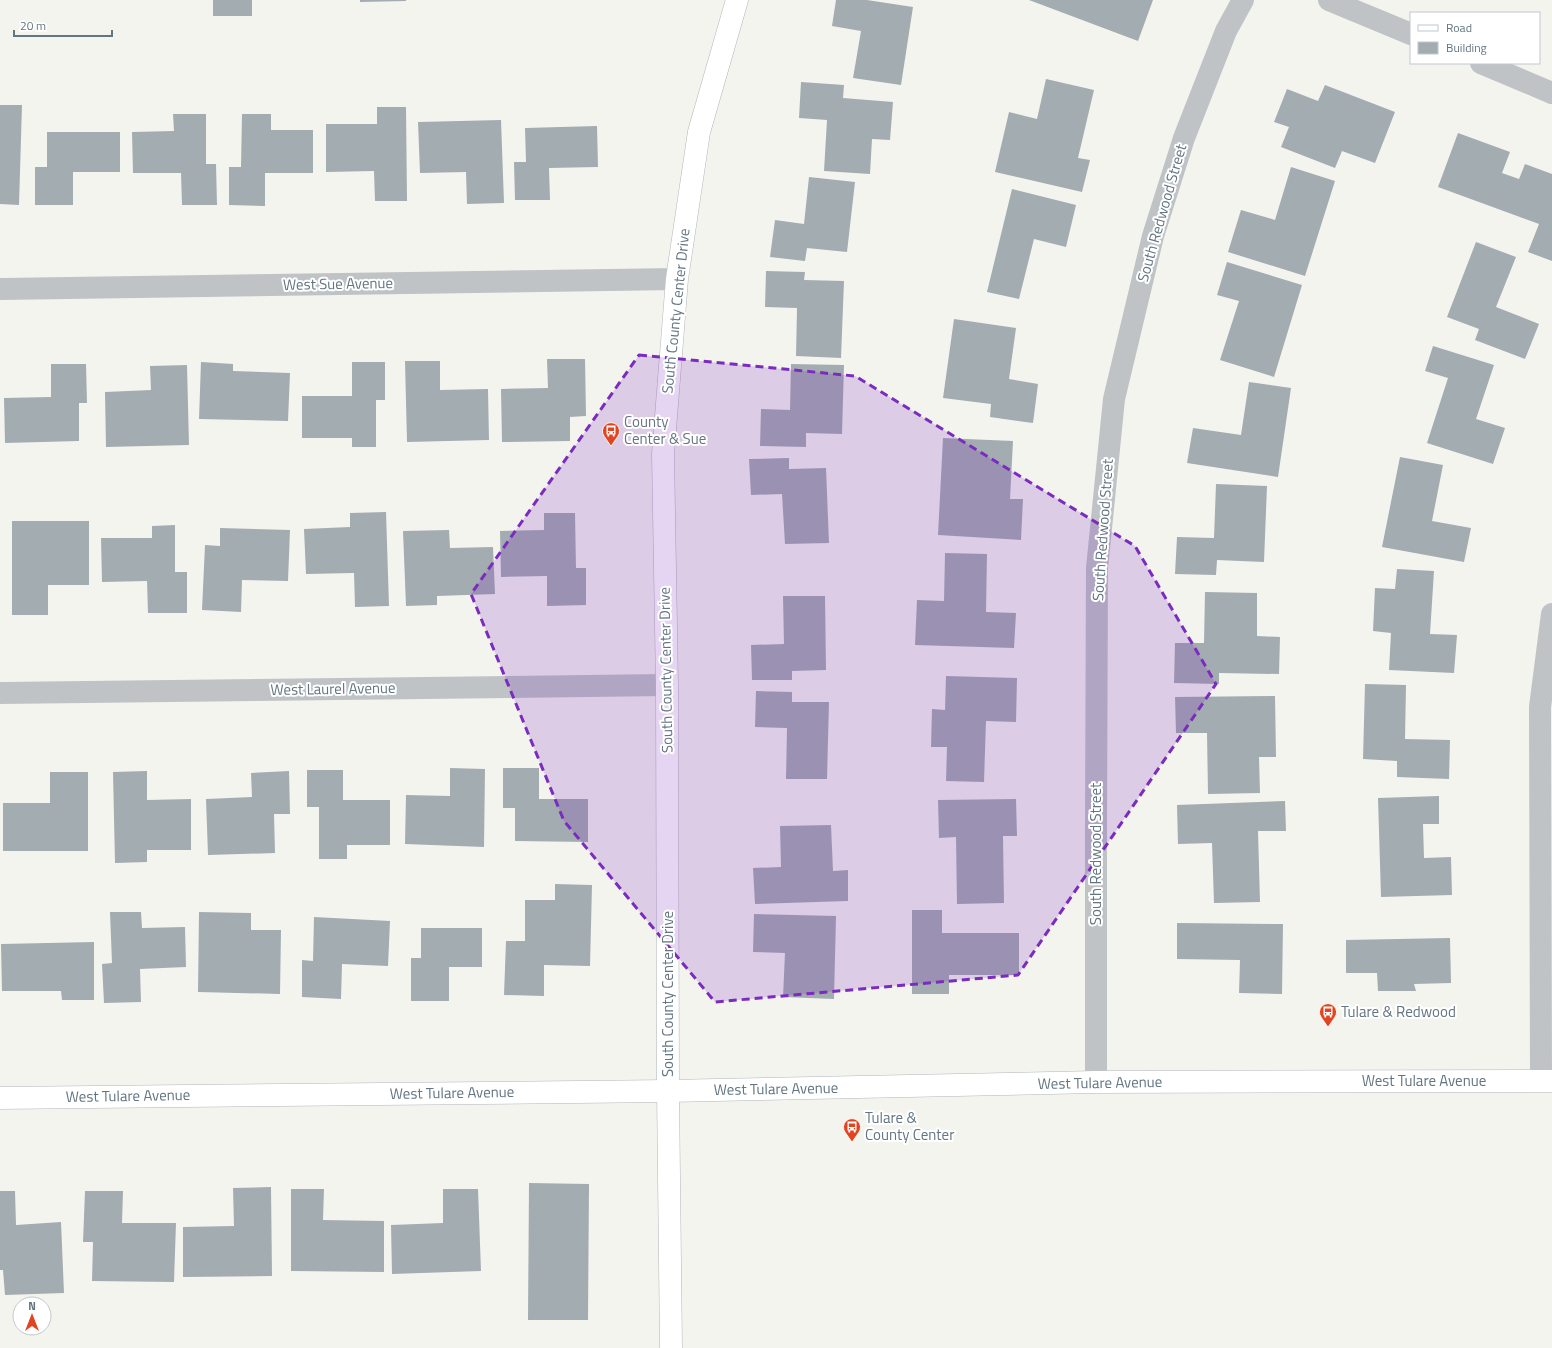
<svg xmlns="http://www.w3.org/2000/svg" width="1552" height="1348" viewBox="0 0 1552 1348" font-family="'Titillium Web',sans-serif">
	<rect width="100%" height="100%" fill="#f4f4ef"/>
	<g fill="#a3acb1">
		<rect x="213" y="0" width="39" height="16"/>
		<path d="M 360,0 L 406,0 L 406,1 L 360,2 Z"/>
		<path d="M 836,0 L 867,0 L 913,7 L 901,85 L 853,78 L 861,31 L 832,26 Z"/>
		<path d="M 1029,0 L 1153,0 L 1138,41 Z"/>
		<path d="M 1046,79 L 1094,90 L 1078,158 L 1090,160 L 1082,192 L 995,172 L 1009,112 L 1037,119 Z"/>
		<path d="M 801,82 L 844,85 L 843,98 L 893,102 L 890,140 L 872,139 L 870,174 L 824,171 L 827,120 L 799,118 Z"/>
		<path d="M 1325,85 L 1395,112 L 1375,163 L 1342,151 L 1335,168 L 1281,147 L 1289,127 L 1274,122 L 1287,89 L 1318,101 Z"/>
		<path d="M 0,105 L 22,105 L 19,205 L 0,204 Z"/>
		<path d="M 377,107 L 406,107 L 407,201 L 375,201 L 374,171 L 326,172 L 326,124 L 377,124 Z"/>
		<path d="M 173,114 L 206,114 L 206,164 L 216,164 L 217,205 L 182,205 L 181,173 L 133,173 L 132,132 L 174,131 Z"/>
		<path d="M 242,114 L 271,114 L 271,130 L 313,130 L 313,173 L 265,173 L 265,206 L 229,205 L 229,167 L 241,167 Z"/>
		<path d="M 501,120 L 504,203 L 467,204 L 466,172 L 420,173 L 418,122 Z"/>
		<path d="M 597,126 L 598,167 L 549,168 L 550,200 L 515,200 L 514,162 L 526,162 L 525,128 Z"/>
		<path d="M 47,132 L 120,132 L 120,172 L 73,172 L 73,205 L 35,205 L 35,167 L 47,167 Z"/>
		<path d="M 1458,133 L 1510,152 L 1502,173 L 1519,179 L 1525,164 L 1552,174 L 1552,261 L 1528,252 L 1539,224 L 1438,187 Z"/>
		<path d="M 1291,167 L 1335,181 L 1305,276 L 1228,252 L 1241,210 L 1275,220 Z"/>
		<path d="M 809,177 L 855,182 L 847,252 L 807,248 L 805,261 L 770,257 L 775,220 L 804,224 Z"/>
		<path d="M 1012,189 L 1076,205 L 1066,247 L 1034,239 L 1019,299 L 987,292 Z"/>
		<path d="M 1476,242 L 1516,257 L 1496,307 L 1539,324 L 1525,359 L 1475,340 L 1479,329 L 1447,317 Z"/>
		<path d="M 1227,262 L 1302,285 L 1274,377 L 1220,360 L 1239,301 L 1217,295 Z"/>
		<path d="M 766,271 L 805,272 L 804,280 L 844,281 L 841,358 L 796,356 L 797,308 L 765,307 Z"/>
		<path d="M 954,319 L 1016,328 L 1009,379 L 1038,384 L 1033,423 L 990,417 L 991,404 L 943,398 Z"/>
		<path d="M 1433,346 L 1494,365 L 1476,419 L 1505,428 L 1493,464 L 1427,443 L 1448,378 L 1425,371 Z"/>
		<path d="M 547,359 L 585,359 L 586,416 L 570,417 L 570,441 L 502,442 L 501,389 L 548,388 Z"/>
		<path d="M 405,361 L 440,361 L 440,390 L 488,389 L 489,440 L 407,442 Z"/>
		<path d="M 201,362 L 233,364 L 233,371 L 290,373 L 288,421 L 199,419 Z"/>
		<path d="M 352,362 L 385,362 L 385,400 L 376,400 L 376,447 L 352,447 L 352,438 L 302,438 L 302,396 L 352,396 Z"/>
		<path d="M 51,364 L 86,364 L 87,403 L 79,403 L 79,441 L 5,443 L 4,398 L 51,397 Z"/>
		<path d="M 791,364 L 844,365 L 842,434 L 806,433 L 806,447 L 760,446 L 761,409 L 790,410 Z"/>
		<path d="M 187,365 L 189,445 L 106,447 L 105,392 L 151,390 L 150,366 Z"/>
		<path d="M 1249,382 L 1291,388 L 1278,477 L 1187,463 L 1193,428 L 1241,435 Z"/>
		<path d="M 943,438 L 1013,441 L 1010,499 L 1023,499 L 1021,540 L 938,535 Z"/>
		<path d="M 1400,457 L 1443,465 L 1432,521 L 1471,528 L 1464,562 L 1382,547 Z"/>
		<path d="M 789,458 L 789,469 L 826,468 L 829,543 L 785,544 L 782,494 L 751,495 L 749,459 Z"/>
		<path d="M 1216,484 L 1267,486 L 1264,562 L 1217,560 L 1216,575 L 1175,574 L 1177,537 L 1214,538 Z"/>
		<path d="M 386,512 L 389,606 L 355,607 L 354,573 L 306,574 L 304,529 L 350,527 L 350,513 Z"/>
		<path d="M 544,513 L 575,513 L 576,568 L 586,568 L 586,605 L 547,606 L 547,576 L 501,577 L 500,531 L 544,530 Z"/>
		<path d="M 12,521 L 89,521 L 89,585 L 48,585 L 48,615 L 12,615 Z"/>
		<path d="M 175,525 L 175,572 L 187,572 L 187,613 L 148,613 L 147,581 L 102,582 L 101,538 L 152,538 L 152,526 Z"/>
		<path d="M 220,528 L 290,530 L 288,581 L 242,580 L 241,612 L 202,610 L 205,545 L 220,546 Z"/>
		<path d="M 449,530 L 450,548 L 493,547 L 495,594 L 437,596 L 437,605 L 406,606 L 403,531 Z"/>
		<path d="M 945,553 L 987,554 L 986,612 L 1016,613 L 1014,648 L 915,645 L 917,600 L 944,601 Z"/>
		<path d="M 1397,569 L 1434,571 L 1430,634 L 1457,635 L 1454,673 L 1389,670 L 1391,633 L 1373,631 L 1375,588 L 1395,589 Z"/>
		<path d="M 1205,592 L 1257,593 L 1257,636 L 1280,637 L 1279,674 L 1219,673 L 1219,684 L 1174,683 L 1175,643 L 1204,643 Z"/>
		<path d="M 783,596 L 825,596 L 826,670 L 792,671 L 792,680 L 752,680 L 751,645 L 784,644 Z"/>
		<path d="M 946,676 L 1017,678 L 1016,722 L 986,721 L 984,782 L 946,781 L 947,747 L 931,747 L 932,709 L 945,710 Z"/>
		<path d="M 1365,684 L 1406,685 L 1405,739 L 1450,740 L 1449,779 L 1397,777 L 1397,761 L 1363,759 Z"/>
		<path d="M 756,691 L 792,692 L 792,702 L 829,702 L 827,779 L 786,779 L 787,728 L 755,727 Z"/>
		<path d="M 1275,696 L 1276,757 L 1259,757 L 1260,793 L 1208,794 L 1207,733 L 1176,733 L 1175,697 Z"/>
		<path d="M 450,768 L 485,769 L 484,847 L 405,844 L 406,795 L 450,796 Z"/>
		<path d="M 503,768 L 539,768 L 539,799 L 588,799 L 588,842 L 515,841 L 515,808 L 503,808 Z"/>
		<path d="M 307,770 L 343,770 L 343,800 L 390,800 L 390,845 L 347,845 L 347,859 L 319,859 L 319,807 L 307,807 Z"/>
		<path d="M 147,771 L 147,800 L 191,799 L 191,850 L 147,850 L 147,862 L 115,863 L 113,772 Z"/>
		<path d="M 289,771 L 290,814 L 274,814 L 275,853 L 208,855 L 206,799 L 252,797 L 251,773 Z"/>
		<path d="M 50,772 L 88,772 L 88,851 L 3,851 L 3,803 L 50,803 Z"/>
		<path d="M 1439,796 L 1439,824 L 1423,824 L 1424,858 L 1451,857 L 1452,895 L 1381,897 L 1378,798 Z"/>
		<path d="M 1016,799 L 1017,836 L 1003,836 L 1004,903 L 957,904 L 956,837 L 939,838 L 938,800 Z"/>
		<path d="M 1285,801 L 1286,831 L 1258,831 L 1260,902 L 1214,903 L 1212,843 L 1178,844 L 1177,805 Z"/>
		<path d="M 831,825 L 833,871 L 848,870 L 848,901 L 755,904 L 753,868 L 781,867 L 780,826 Z"/>
		<path d="M 555,884 L 592,885 L 590,966 L 544,965 L 544,996 L 504,995 L 506,941 L 525,941 L 525,900 L 555,900 Z"/>
		<path d="M 912,910 L 942,910 L 942,933 L 1019,933 L 1019,975 L 949,975 L 949,994 L 912,994 Z"/>
		<path d="M 110,912 L 141,912 L 142,928 L 185,927 L 186,967 L 140,969 L 141,1002 L 104,1003 L 102,964 L 112,963 Z"/>
		<path d="M 199,912 L 251,913 L 251,930 L 281,930 L 280,994 L 198,992 Z"/>
		<path d="M 754,914 L 836,916 L 834,999 L 783,997 L 785,953 L 753,952 Z"/>
		<path d="M 314,917 L 390,921 L 388,966 L 342,964 L 341,999 L 302,997 L 302,960 L 313,961 Z"/>
		<path d="M 1177,923 L 1283,924 L 1282,994 L 1239,993 L 1240,960 L 1177,959 Z"/>
		<path d="M 421,928 L 482,928 L 482,967 L 449,967 L 449,1001 L 411,1001 L 411,958 L 421,958 Z"/>
		<path d="M 1450,938 L 1451,983 L 1414,984 L 1416,991 L 1378,991 L 1377,973 L 1346,973 L 1346,940 Z"/>
		<path d="M 94,942 L 94,1000 L 62,1000 L 61,991 L 2,991 L 1,944 Z"/>
		<path d="M 529,1183 L 589,1184 L 588,1320 L 528,1320 Z"/>
		<path d="M 271,1187 L 272,1276 L 183,1277 L 183,1227 L 234,1226 L 233,1188 Z"/>
		<path d="M 291,1189 L 324,1189 L 323,1220 L 384,1221 L 384,1272 L 291,1271 Z"/>
		<path d="M 443,1189 L 478,1189 L 481,1271 L 392,1274 L 391,1225 L 443,1223 Z"/>
		<path d="M 0,1191 L 15,1191 L 16,1225 L 61,1222 L 64,1293 L 5,1295 L 3,1270 L 0,1270 Z"/>
		<path d="M 85,1191 L 123,1191 L 122,1223 L 176,1223 L 174,1282 L 92,1281 L 93,1242 L 83,1242 Z"/>
	</g>
	<g fill="none" stroke-linecap="round" stroke-linejoin="round">
		<g stroke="#b1b7bb" stroke-width="23">
			<g id="secondary">
				<path d="M 0,1098 L 668,1091 L 1096,1082 L 1552,1081"/>
				<path d="M 671,1348 L 668,1091 L 667,685 L 663,454 L 677,279 L 699,132 L 737,0"/>
			</g>
		</g>
		<g stroke="#bfc3c6" stroke-width="22">
			<path d="M 1329,0 L 1411,34"/>
			<path d="M 1481,63 L 1552,93"/>
			<path d="M 0,289 L 677,279"/>
			<path d="M 0,693 L 667,685"/>
			<path d="M 1541,1081 L 1540,707 L 1552,614"/>
			<path d="M 1096,1082 L 1096,830 L 1097,568 L 1114,399 L 1153,236 L 1184,138 L 1226,31 L 1243,0"/>
		</g>
		<use href="#secondary" stroke="#fff" stroke-width="22"/>
	</g>
	<path fill="#7b2cbf" fill-opacity="0.2" stroke="#7b2cbf" stroke-width="3" stroke-dasharray="8 5" stroke-linejoin="round" d="M 639,355 L 855,376 L 1135,546 L 1216,684 L 1018,975 L 715,1002 L 564,821 L 471,594 Z"/>
	<defs>
		<g id="bus-pin" transform="scale(0.9)"><path d="M0 17L-7.5 6A9.5 9.5 0 1 1 7.5 6Z" fill="#e24321" stroke="#fff"/><path d="M-5-6H5V4H4V6H2V4H-2V6H-4V4H-5ZM-3.5-4V0h7V-4ZM-3.5 1.2v1.5H-2V1.2ZM2 1.2v1.5H3.5V1.2Z" fill="#fff"/></g>
	</defs>
	<g fill-rule="evenodd">
		<use href="#bus-pin" x="611" y="431"/>
		<use href="#bus-pin" x="1328" y="1012"/>
		<use href="#bus-pin" x="852" y="1127"/>
	</g>
	<g text-anchor="middle" stroke-width="4" stroke-linejoin="round" paint-order="stroke">
		<g font-size="15" fill="#637581" stroke="#fff">
			<text transform="translate(1162 213) rotate(-74)" y="5">South Redwood Street</text>
			<text transform="translate(338 284) rotate(-1)" y="5">West Sue Avenue</text>
			<text transform="translate(676 311) rotate(-84)" y="5">South County Center Drive</text>
			<text transform="translate(1103 530) rotate(-86)" y="5">South Redwood Street</text>
			<text transform="translate(666 670) rotate(-91)" y="5">South County Center Drive</text>
			<text transform="translate(333 689) rotate(-1)" y="5">West Laurel Avenue</text>
			<text transform="translate(1096 854) rotate(-90)" y="5">South Redwood Street</text>
			<text transform="translate(668 994) rotate(-90)" y="5">South County Center Drive</text>
			<text x="1424" y="1086">West Tulare Avenue</text>
			<text transform="translate(1100 1083) rotate(-1)" y="5">West Tulare Avenue</text>
			<text transform="translate(776 1089) rotate(-1)" y="5">West Tulare Avenue</text>
			<text transform="translate(452 1093) rotate(-1)" y="5">West Tulare Avenue</text>
			<text transform="translate(128 1096) rotate(-1)" y="5">West Tulare Avenue</text>
		</g>
		<g font-size="15" fill="#637581" stroke="#fff" text-anchor="start">
			<text x="624" y="427">County<tspan x="624" dy="17">Center &amp; Sue</tspan></text>
			<text x="1341" y="1017">Tulare &amp; Redwood</text>
			<text x="865" y="1123">Tulare &amp;<tspan x="865" dy="17">County Center</tspan></text>
		</g>
	</g>
	<rect x="1410" y="12" width="130" height="52" fill="#ffffff" stroke="#c1c8cd"/>
	<rect x="1418" y="25" width="20" height="6" fill="#ffffff" stroke="#c1c8cd"/>
	<text x="1446" y="32" font-size="12" fill="#637581">Road</text>
	<rect x="1418" y="42" width="20" height="12" fill="#a3acb1" stroke="#c1c8cd"/>
	<text x="1446" y="52" font-size="12" fill="#637581">Building</text>
	<g transform="translate(32 1316)"><circle r="19" fill="#ffffff" stroke="#c1c8cd"/>
	<path d="M0-3L7 15L0 10L-7 15Z" fill="#e24321"/>
	<text y="-6" font-size="11" font-weight="bold" text-anchor="middle" fill="#637581">N</text>
	</g>
	<path d="M14 30v6h98v-6" fill="none" stroke="#637581" stroke-width="2"/>
	<text x="20" y="30" font-size="12" fill="#637581" stroke="#ffffff" stroke-width="3" paint-order="stroke">20 m</text>
</svg>
